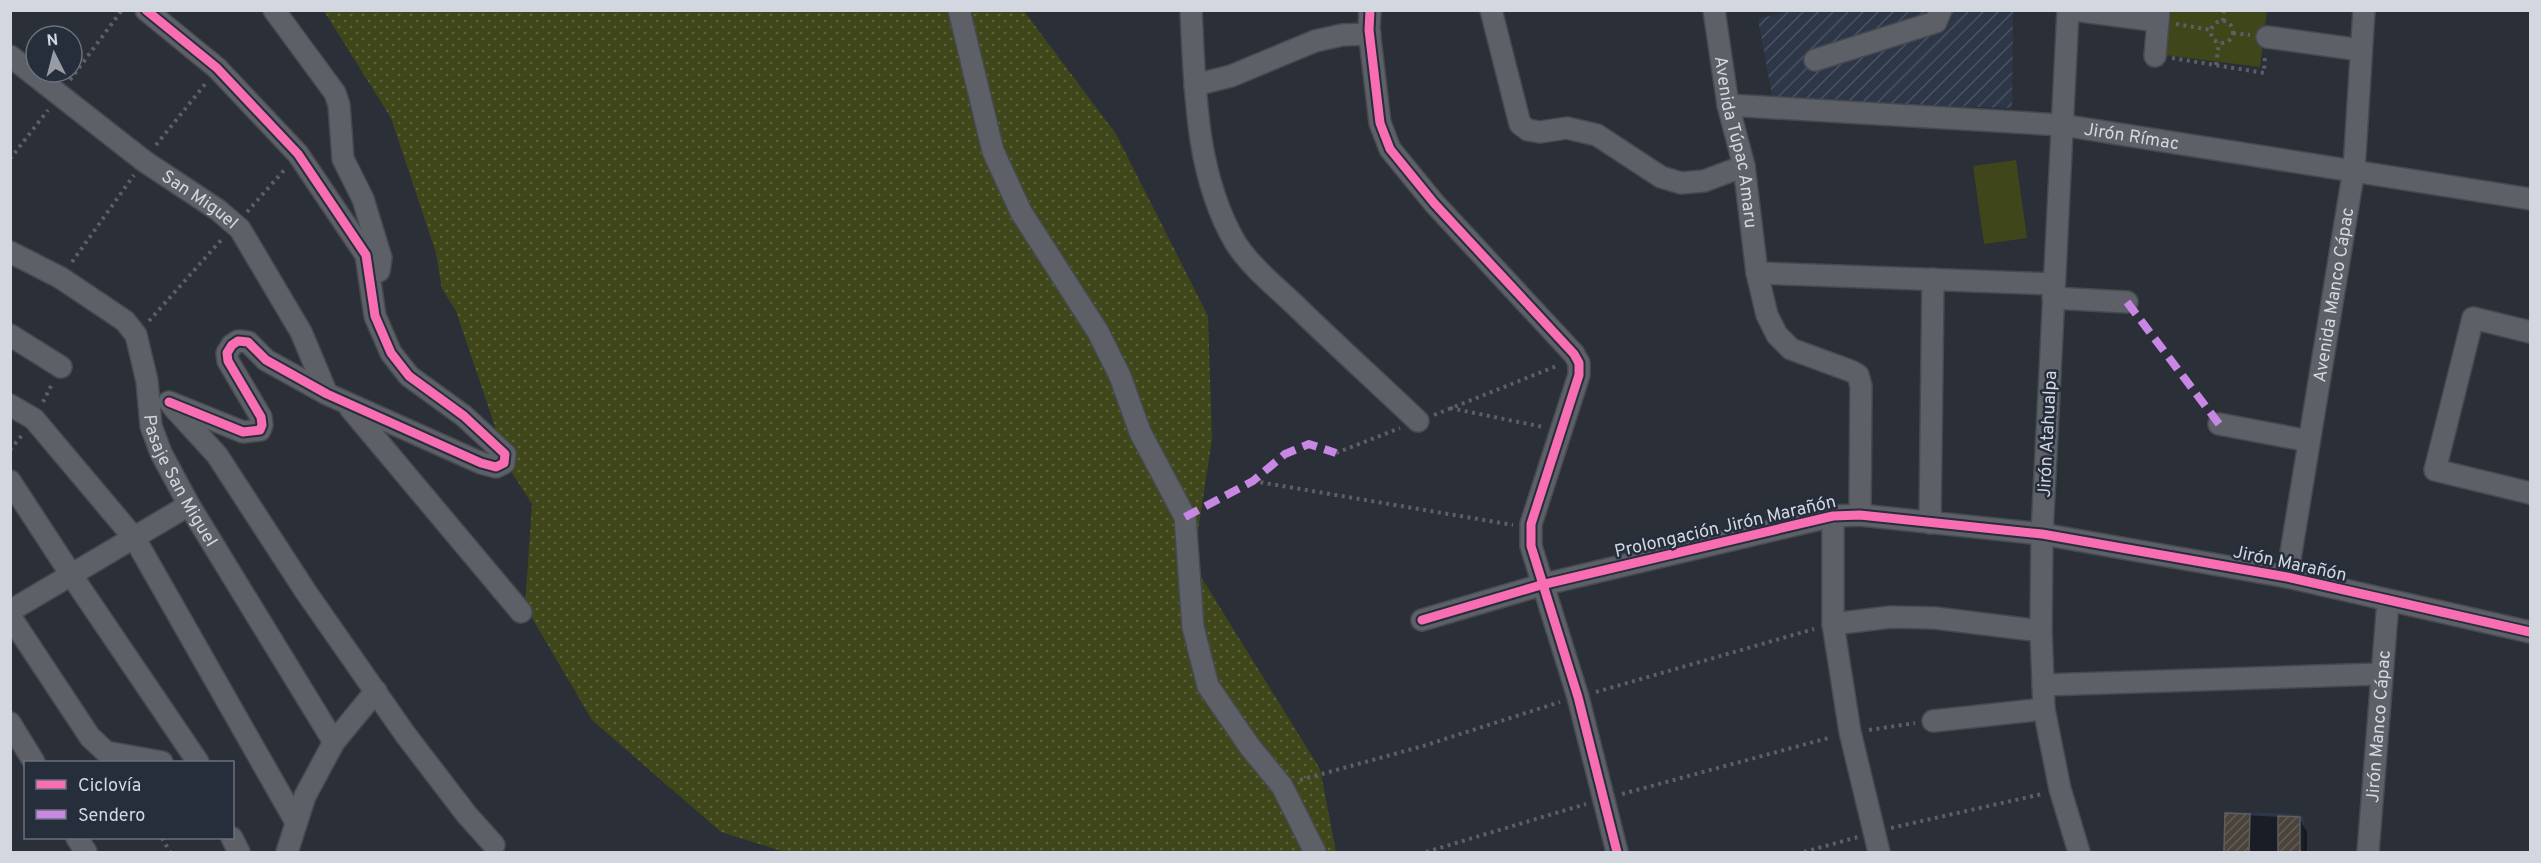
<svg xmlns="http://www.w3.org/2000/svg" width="2541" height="863" viewBox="0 0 2541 863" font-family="Overpass,sans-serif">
	<defs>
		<pattern id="industrial-furrows" width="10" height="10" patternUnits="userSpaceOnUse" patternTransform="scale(1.5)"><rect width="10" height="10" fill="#2d3748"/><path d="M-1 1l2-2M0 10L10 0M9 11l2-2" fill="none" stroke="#4b5362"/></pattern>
		<pattern id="grass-dots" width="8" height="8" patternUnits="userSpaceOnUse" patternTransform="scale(1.5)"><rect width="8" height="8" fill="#3f471a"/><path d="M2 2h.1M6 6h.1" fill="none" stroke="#5a613b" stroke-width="1.8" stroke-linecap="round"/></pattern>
		<pattern id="building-hatch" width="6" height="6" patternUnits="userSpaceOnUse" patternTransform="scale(1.5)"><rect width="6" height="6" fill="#4a433b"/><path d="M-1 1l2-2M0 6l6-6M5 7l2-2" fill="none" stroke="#635d57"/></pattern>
	</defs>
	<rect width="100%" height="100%" fill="#2b2f37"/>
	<path fill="#2d3748" d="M 2224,811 L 2299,814 L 2304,818 L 2304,852 L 2223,852 Z"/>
	<path fill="url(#industrial-furrows)" d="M 1792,10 L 2013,11 L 2012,108 L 1773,101 L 1758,19 Z"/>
	<path fill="url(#grass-dots)" d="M 324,11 L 1024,11 L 1116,134 L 1208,316 L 1212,439 L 1193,564 L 1320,769 L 1336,852 L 785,852 L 721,832 L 592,720 L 525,606 L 532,504 L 509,468 L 456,311 L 442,289 L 436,253 L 391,118 Z"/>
	<g fill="#3f471a">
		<path d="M 2171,11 L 2267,11 L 2260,67 L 2165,55 Z"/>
		<path d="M 2016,160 L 2027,238 L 1984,244 L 1973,166 Z"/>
	</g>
	<path fill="#0007" d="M 2227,814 L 2299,818 L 2307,832 L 2307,852 L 2225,852 Z"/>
	<g fill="url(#building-hatch)" stroke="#5f5e5f" stroke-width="1.5">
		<path d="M 2225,813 L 2250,814 L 2249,852 L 2224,852 Z"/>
		<path d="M 2278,816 L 2300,817 L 2300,852 L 2278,852 Z"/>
	</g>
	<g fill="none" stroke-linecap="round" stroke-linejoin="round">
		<g stroke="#464a50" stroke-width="24">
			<g id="minor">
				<path d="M 146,10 L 217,68 L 298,154 L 366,255 L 375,316 L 391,353 L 409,376 L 464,416 L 505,454 L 504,463 L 496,467 L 481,463 L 327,394 L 266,360 L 248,342 L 238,341 L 232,345 L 227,353 L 228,361 L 261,417 L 262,425 L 260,430 L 243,432 L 169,402"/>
				<path d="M 274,10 L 335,93 L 339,105 L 343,159 L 363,199 L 381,258 L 379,271"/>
				<path d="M 959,10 L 993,151 L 1021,212 L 1098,332 L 1120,376 L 1140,432 L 1185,517 L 1193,627 L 1208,686 L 1250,747 L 1282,786 L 1315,852"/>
				<path d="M 1191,10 C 1195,88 1195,173 1235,242 C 1250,266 1275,286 1295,305 C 1335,344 1377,382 1418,421"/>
				<path d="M 1370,10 L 1369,30 L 1380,123 L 1390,149 L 1434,203 L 1574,354 L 1579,363 L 1579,375 L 1531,524 L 1531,546 L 1578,697 L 1617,852"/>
				<path d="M 1491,10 L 1520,124 L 1528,130 L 1540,132 L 1567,128 L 1597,135 L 1661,177 L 1681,183 L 1704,181 L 1744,166"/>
				<path id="s1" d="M 1714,10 L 1728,105 L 1744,166 L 1757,273 L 1767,315 L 1777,335 L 1791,349 L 1851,371 L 1858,375 L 1861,386 L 1860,515"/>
				<path d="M 2068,10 L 2042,534 L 2041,631 L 2044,709 L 2060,789 L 2079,852"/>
				<path d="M 2074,10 L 2158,21"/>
				<path d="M 2267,37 L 2361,50"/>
				<path id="s2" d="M 10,56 L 144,161 L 218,210 L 240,229 L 301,332 L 327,394"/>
				<path d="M 2155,56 L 2159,10"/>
				<path d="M 1815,60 L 1936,22 L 1941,10"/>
				<path d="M 1195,85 L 1231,76 L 1315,41 L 1342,35 L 1370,34"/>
				<path id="s3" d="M 1728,105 L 2062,125 L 2530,199"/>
				<path id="s4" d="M 10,252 L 61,278 L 125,321 L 136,335 L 147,381 L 151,426 L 161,453 L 189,505 L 334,742"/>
				<path d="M 1757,273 L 2054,284"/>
				<path d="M 2053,298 L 2127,302"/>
				<path d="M 2530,332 L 2473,318 L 2435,470 L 2530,493"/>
				<path d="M 10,335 L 61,367"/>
				<path d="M 10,405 L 34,419 L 135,539 L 296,822"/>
				<path d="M 173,407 L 217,455 L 306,592 L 405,734 L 467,815 L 494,845"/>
				<path d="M 350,408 L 521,612"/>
				<path d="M 2219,424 L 2309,441"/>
				<path d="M 10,481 L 72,576 L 198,762"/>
				<path d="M 1833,516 L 1833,624 L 1850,732 L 1879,852"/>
				<path d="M 1930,523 L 1933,279"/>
				<path id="s5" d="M 2287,577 L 2354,169 L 2364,10"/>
				<path d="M 10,611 L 189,505"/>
				<path d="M 10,616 L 90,737 L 106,752 L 162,762"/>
				<path d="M 1422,620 L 1541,585 L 1833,516 L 1860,515 L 2042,534 L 2287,577 L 2530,632"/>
				<path d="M 1833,624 L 1891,617 L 1935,618 L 2041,631"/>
				<path d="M 2043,685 L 2382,674"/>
				<path d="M 1933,721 L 2044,709"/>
				<path d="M 10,723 L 34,762"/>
				<path d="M 77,838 L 86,852"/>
				<path d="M 232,838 L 239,852"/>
				<path d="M 287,852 L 305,796 L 334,742 L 376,691"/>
				<path id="s6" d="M 2368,852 L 2388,601"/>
			</g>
		</g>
		<g stroke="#5c5f65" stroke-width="4" stroke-dasharray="3 4.5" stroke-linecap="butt">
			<path d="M 2223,21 L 2224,10"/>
			<circle cx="2222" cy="32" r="11"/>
			<path d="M 2176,24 L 2212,30"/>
			<path d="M 2233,33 L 2250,35"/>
			<path d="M 2172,58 L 2264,73 L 2265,56"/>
			<path d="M 2216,65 L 2219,42"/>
			<path d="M 70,80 L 122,10"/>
			<path d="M 156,145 L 206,83"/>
			<path d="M 10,159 L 48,110"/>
			<path d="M 247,212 L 286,168"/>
			<path d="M 72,262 L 134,175"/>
			<path d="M 149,321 L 222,239"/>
			<path d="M 43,402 L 53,382"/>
			<path d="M 1450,408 L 1543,427"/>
			<path d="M 1434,415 L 1559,365"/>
			<path d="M 10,450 L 23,434"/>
			<path d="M 1336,453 L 1400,428"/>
			<path d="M 1253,481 L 1513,525"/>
			<path d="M 1596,692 L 1814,629"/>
			<path d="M 1869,730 L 1915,723"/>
			<path d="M 1300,780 L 1423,746 L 1560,702"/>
			<path d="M 1622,794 L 1832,737"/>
			<path d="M 1891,828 L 2042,794"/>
			<path d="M 162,838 L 170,852"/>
			<path d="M 1426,852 L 1586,804"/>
			<path d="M 1804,852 L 1858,837"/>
		</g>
		<use href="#minor" stroke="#5d6066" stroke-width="21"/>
		<g stroke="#c787e3" stroke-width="8" stroke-dasharray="15 8" stroke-linecap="butt">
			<path d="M 2127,302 L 2219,424"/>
			<path d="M 1185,517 L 1253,481 L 1285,454 L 1309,444 L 1336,453"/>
		</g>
		<g stroke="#262e3c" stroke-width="13">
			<g id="cycleway">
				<path d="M 146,10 L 217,68 L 298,154 L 366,255 L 375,316 L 391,353 L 409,376 L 464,416 L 505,454 L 504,463 L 496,467 L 481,463 L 327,394 L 266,360 L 248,342 L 238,341 L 232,345 L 227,353 L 228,361 L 261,417 L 262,425 L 260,430 L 243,432 L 169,402"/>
				<path d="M 1370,10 L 1369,30 L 1380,123 L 1390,149 L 1434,203 L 1574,354 L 1579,363 L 1579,375 L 1531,524 L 1531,546 L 1578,697 L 1617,852"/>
				<path d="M 1422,620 L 1541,585 L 1833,516 L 1860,515 L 2042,534 L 2287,577 L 2530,632"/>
			</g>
		</g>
		<use href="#cycleway" stroke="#f96db3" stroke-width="9"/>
	</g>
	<g text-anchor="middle" stroke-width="5" stroke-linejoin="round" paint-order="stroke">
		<g font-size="18" fill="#d2d7e0" stroke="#262e3c">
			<text dy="6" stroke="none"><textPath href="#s3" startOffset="405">Jirón Rímac</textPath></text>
			<text dy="6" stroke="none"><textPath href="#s1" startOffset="134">Avenida Túpac Amaru</textPath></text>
			<text dy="6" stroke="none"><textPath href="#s2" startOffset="238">San Miguel</textPath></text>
			<text dy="6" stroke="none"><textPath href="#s5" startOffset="286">Avenida Manco Cápac</textPath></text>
			<text transform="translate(2047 434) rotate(-87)" y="6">Jirón Atahualpa</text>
			<text dy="6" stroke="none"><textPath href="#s4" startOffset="306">Pasaje San Miguel</textPath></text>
			<text transform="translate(1725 526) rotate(-13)" y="6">Prolongación Jirón Marañón</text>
			<text transform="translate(2290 563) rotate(12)" y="6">Jirón Marañón</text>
			<text dy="6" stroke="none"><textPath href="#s6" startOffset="126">Jirón Manco Cápac</textPath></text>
		</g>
	</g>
	<rect width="2541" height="863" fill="none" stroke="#d2d7e0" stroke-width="24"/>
	<rect x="24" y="761" width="210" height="78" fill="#262e3c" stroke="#6b727e" stroke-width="1.5"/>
	<rect x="36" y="780" width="30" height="9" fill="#f96db3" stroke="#6b727e" stroke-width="1.5"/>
	<text x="78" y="791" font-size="18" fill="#d2d7e0">Ciclovía</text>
	<rect x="36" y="810" width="30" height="9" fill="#c787e3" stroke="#6b727e" stroke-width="1.5"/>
	<text x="78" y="821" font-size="18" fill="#d2d7e0">Sendero</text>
	<g transform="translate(54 54) rotate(354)"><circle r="28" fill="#262e3c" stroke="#6b727e" stroke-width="1.5"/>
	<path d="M0-4.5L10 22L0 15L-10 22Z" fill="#989ca5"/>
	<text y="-9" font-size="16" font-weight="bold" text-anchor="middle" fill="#d2d7e0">N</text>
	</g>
</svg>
